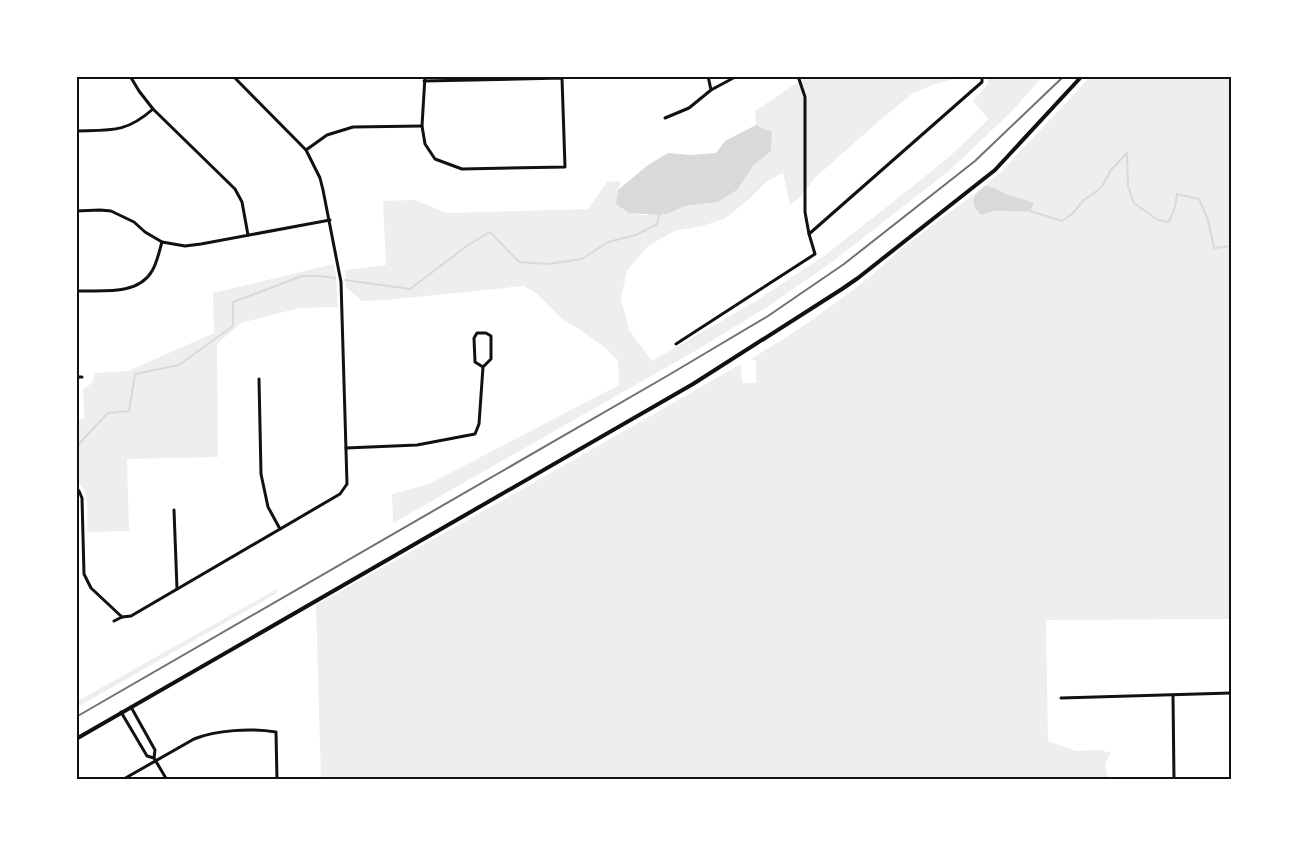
<svg xmlns="http://www.w3.org/2000/svg" width="1307" height="856" viewBox="0 0 1307 856" font-family="Manrope,sans-serif">
	<rect width="100%" height="100%" fill="#fff"/>
	<g fill="#eee">
		<path d="M 807,76 L 960,76 L 958,78 L 935,84 L 913,93 L 881,119 L 815,178 L 798,199 L 790,205 L 783,173 L 767,181 L 747,201 L 724,219 L 702,226 L 674,231 L 648,246 L 627,271 L 621,298 L 629,330 L 652,361 L 756,301 L 828,253 L 898,198 L 949,157 L 989,119 L 973,101 L 988,84 L 988,76 L 1043,76 L 1012,111 L 950,170 L 828,265 L 767,307 L 695,351 L 393,523 L 392,494 L 429,484 L 619,385 L 618,360 L 604,347 L 582,331 L 561,318 L 536,293 L 524,286 L 386,300 L 362,301 L 346,287 L 345,270 L 386,265 L 383,201 L 415,200 L 447,213 L 588,209 L 607,182 L 621,181 L 618,190 L 616,204 L 629,213 L 644,215 L 667,214 L 685,206 L 718,202 L 737,190 L 754,165 L 771,151 L 772,132 L 756,125 L 755,111 Z"/>
		<path d="M 1091,76 L 1231,76 L 1231,619 L 1046,620 L 1048,741 L 1076,751 L 1100,750 L 1111,753 L 1105,764 L 1108,780 L 321,780 L 316,605 L 533,483 L 741,364 L 742,383 L 756,383 L 756,361 L 751,359 C 791,335 830,308 867,279 C 882,267 895,254 910,242 C 940,219 972,197 1001,172 Z"/>
		<path d="M 334,264 L 336,276 L 338,307 L 299,308 L 241,323 L 217,344 L 218,457 L 127,459 L 129,531 L 87,532 C 87,517 91,489 76,481 L 76,419 L 84,419 L 83,389 C 91,385 94,381 95,373 L 128,371 L 214,333 L 213,293 Z"/>
		<path d="M 277,589 L 277,593 L 76,708 L 76,702 Z"/>
	</g>
	<g fill="#d9d9d9">
		<path d="M 756,125 L 772,132 L 771,151 L 754,165 L 737,190 L 718,202 L 685,206 L 667,214 L 659,215 L 629,213 L 616,204 L 618,190 L 648,165 L 668,153 L 690,155 L 716,153 L 725,141 Z"/>
		<path d="M 985,186 C 997,187 999,192 1011,196 C 1021,200 1023,197 1034,204 L 1030,211 C 1017,213 1005,209 993,211 C 989,212 985,214 982,215 C 976,211 971,203 975,196 C 977,192 982,189 985,186 Z"/>
	</g>
	<g fill="none" stroke-linecap="round" stroke-linejoin="round">
		<g stroke="#d9d9d9" stroke-width="2">
			<path d="M 1030,211 L 1062,221 L 1072,214 L 1084,200 L 1101,188 L 1111,170 L 1127,153 L 1128,186 L 1134,203 L 1158,220 L 1169,222 L 1175,207 L 1177,194 L 1199,199 L 1208,220 L 1214,248 L 1231,246"/>
			<path d="M 345,280 L 410,289 L 468,245 L 490,232 L 519,262 L 548,264 L 582,259 L 608,242 L 636,235 L 657,224 L 659,215"/>
			<path d="M 76,447 L 108,413 L 129,411 L 135,374 L 179,365 L 233,326 L 233,302 L 302,276 L 320,276 L 335,278"/>
		</g>
		<g stroke="#111" stroke-width="3">
			<path d="M 130,76 L 139,91 L 153,109 L 235,189 L 242,202 L 248,235"/>
			<path d="M 708,76 L 711,90"/>
			<path d="M 424,81 L 562,78 L 565,167 L 462,169 L 435,159 L 425,144 L 422,126 L 425,76"/>
			<path d="M 665,118 L 689,108 L 711,90 L 737,76"/>
			<path d="M 76,131 C 111,130 126,133 153,109"/>
			<path d="M 306,150 L 327,135 L 353,127 L 422,126"/>
			<path d="M 76,211 L 100,210 L 111,211 L 134,222 L 145,232 L 162,242 L 185,246 L 201,244 L 330,220"/>
			<path d="M 809,234 L 982,82 L 982,76"/>
			<path d="M 76,291 C 100,290 138,296 152,271 C 157,263 159,252 162,242"/>
			<path d="M 676,344 L 815,254 L 809,234 L 805,212 L 805,97 L 798,76"/>
			<path d="M 76,377 L 82,377"/>
			<path d="M 259,379 L 261,474 L 268,507 L 280,529"/>
			<path d="M 346,448 L 417,445 L 475,434 L 479,424 L 483,367 L 491,359 L 491,336 L 486,333 L 477,333 L 474,338 L 475,362 L 483,367"/>
			<path d="M 76,488 L 79,491 L 82,498 L 84,574 L 91,588 L 122,617"/>
			<path d="M 174,510 L 177,589"/>
			<path d="M 114,621 L 122,617 L 131,616 L 340,494 L 347,484 L 341,282 L 323,190 L 320,178 L 306,150 L 233,76"/>
			<path d="M 1173,695 L 1174,780"/>
			<path d="M 1061,698 L 1231,693"/>
			<path d="M 131,707 L 155,750 L 154,758 L 167,780"/>
			<path d="M 121,712 L 147,756 L 154,758"/>
			<path d="M 122,780 L 194,739 C 216,730 251,728 276,732 L 277,780"/>
		</g>
		<path stroke="#111" stroke-width="4" d="M 76,739 L 693,384 L 842,289 L 858,278 L 995,170 L 1082,76"/>
		<path stroke="#707070" stroke-width="2" d="M 76,717 L 667,376 L 768,316 L 844,264 L 975,161 L 1064,76"/>
	</g>
	<rect width="1307" height="856" fill="none" stroke="#ffffff" stroke-width="155"/>
	<rect x="78" y="78" width="1152" height="700" fill="none" stroke="#111" stroke-width="2"/>
</svg>
